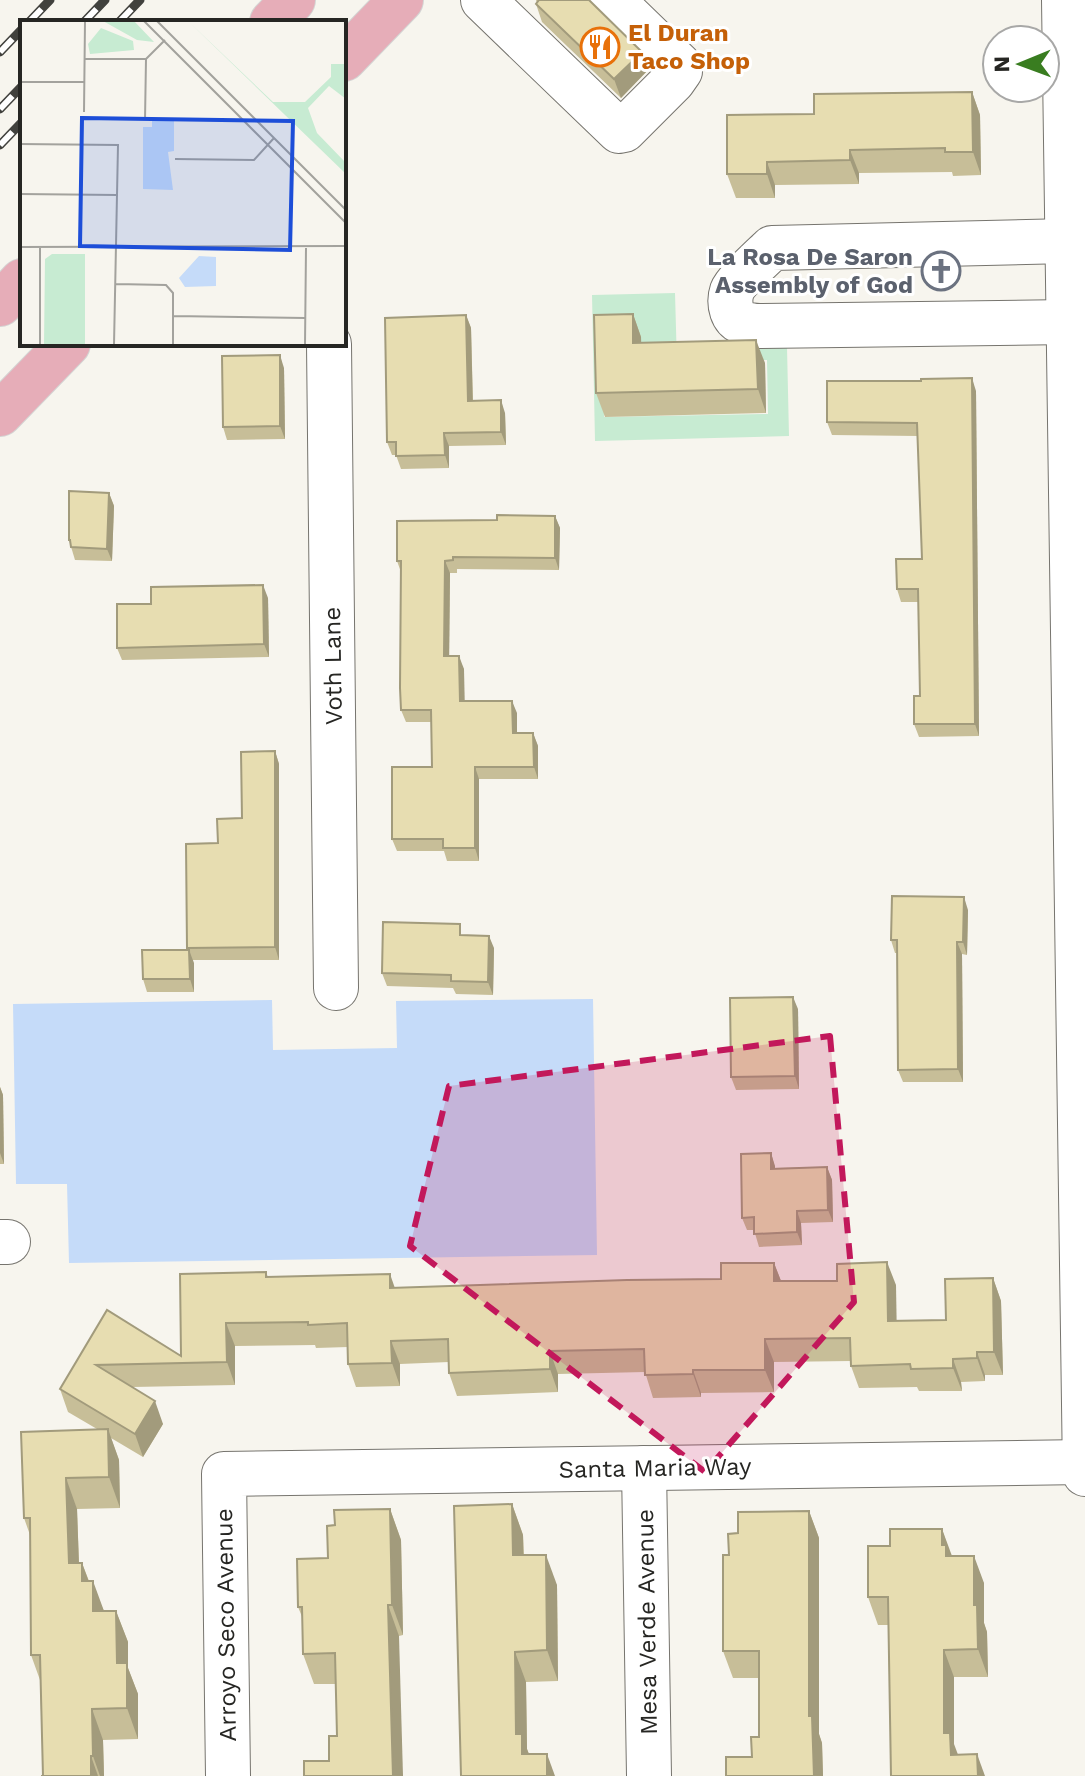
<svg xmlns="http://www.w3.org/2000/svg" width="1085" height="1776" viewBox="0 0 1085 1776" font-family="'Work Sans',sans-serif">
	<rect width="100%" height="100%" fill="#f7f5ee"/>
	<path fill="#c7ebd2" d="M 675,293 L 677,364 L 603,339 L 604,417 L 768,414 L 767,360 L 687,361 L 687,349 L 787,347 L 789,436 L 595,441 L 592,295 Z"/>
	<path fill="#c5dbf9" d="M 593,999 L 597,1255 L 69,1263 L 67,1184 L 16,1184 L 13,1004 L 272,1000 L 273,1050 L 397,1048 L 396,1001 Z"/>
	<g fill="none" stroke-linecap="round" stroke-linejoin="round">
		<g stroke="#76746e" stroke-width="46">
			<g id="minor">
				<path d="M 483,0 L 619,131 L 624,130 L 673,81 L 680,71 L 679,65 L 612,0"/>
				<path d="M 1064,0 L 1085,1474"/>
				<path d="M 1068,241 L 772,248 C 764,256 735,282 732,291 C 730,297 730,305 732,311 C 736,323 747,325 758,326 L 1069,322"/>
				<path d="M 329,344 L 336,988"/>
				<path d="M 0,1242 L 8,1242"/>
				<path d="M 644,1468 L 649,1776"/>
				<path d="M 228,1776 L 224,1474 L 1085,1462"/>
			</g>
		</g>
		<g stroke="#d4d4d3" stroke-width="46">
			<g id="major">
				<path d="M 272,22 L 293,0"/>
				<path d="M 344,59 L 401,0"/>
				<path d="M 0,304 L 22,281"/>
				<path d="M 0,414 L 68,344"/>
			</g>
		</g>
		<use href="#minor" stroke="#fff" stroke-width="44"/>
		<use href="#major" stroke="#e6adb8" stroke-width="44"/>
		<g stroke="#41413d" stroke-width="9">
			<g id="rail">
				<path d="M 29,22 L 50,0"/>
				<path d="M 84,22 L 105,0"/>
				<path d="M 119,22 L 140,0"/>
				<path d="M 0,52 L 22,29"/>
				<path d="M 0,109 L 22,86"/>
				<path d="M 0,145 L 22,122"/>
			</g>
		</g>
		<use href="#rail" stroke="#fff" stroke-width="6" stroke-dasharray="18" stroke-linecap="butt"/>
	</g>
	<g fill="#c7be98">
		<path d="M 536,0 L 589,0 L 648,70 L 621,98 L 542,22 L 536,4 L 537,3 Z"/>
		<path d="M 972,92 L 980,115 L 981,175 L 953,176 L 952,172 L 859,173 L 859,184 L 775,185 L 775,198 L 736,198 L 727,174 L 814,114 Z"/>
		<path d="M 633,314 L 641,337 L 641,343 L 765,363 L 766,413 L 605,417 L 596,393 Z"/>
		<path d="M 466,315 L 471,328 L 473,401 L 505,413 L 506,445 L 449,446 L 449,468 L 401,469 L 396,455 L 392,455 L 387,442 Z"/>
		<path d="M 284,368 L 285,439 L 227,440 L 223,427 Z"/>
		<path d="M 976,391 L 979,736 L 919,737 L 914,724 L 920,696 L 918,602 L 901,602 L 897,589 L 922,559 L 918,436 L 832,435 L 827,422 Z"/>
		<path d="M 109,493 L 114,506 L 112,561 L 75,560 L 69,540 Z"/>
		<path d="M 555,516 L 560,528 L 559,570 L 457,569 L 457,573 L 450,573 L 449,656 L 464,669 L 464,701 L 517,713 L 517,733 L 533,733 L 538,746 L 538,779 L 479,779 L 479,861 L 447,861 L 444,851 L 397,851 L 392,839 L 432,767 L 431,722 L 406,722 L 401,710 L 401,572 L 397,561 L 497,520 Z"/>
		<path d="M 268,598 L 269,657 L 122,660 L 117,648 L 151,604 Z"/>
		<path d="M 275,751 L 279,764 L 279,960 L 193,960 L 194,992 L 147,992 L 143,979 L 188,950 L 187,948 L 218,843 L 242,818 Z"/>
		<path d="M 968,910 L 967,955 L 962,954 L 963,1082 L 903,1082 L 898,1070 L 897,953 L 895,953 L 891,940 Z"/>
		<path d="M 464,935 L 494,948 L 493,995 L 456,994 L 453,988 L 387,986 L 382,973 Z"/>
		<path d="M 798,1009 L 799,1089 L 736,1090 L 731,1077 Z"/>
		<path d="M 0,1087 L 3,1095 L 4,1164 L 0,1164 Z"/>
		<path d="M 771,1153 L 775,1168 L 827,1167 L 832,1180 L 833,1222 L 801,1223 L 802,1245 L 759,1247 L 754,1230 L 747,1230 L 742,1218 Z"/>
		<path d="M 774,1263 L 781,1281 L 896,1285 L 896,1320 L 946,1320 L 993,1278 L 1001,1301 L 1003,1375 L 985,1375 L 985,1381 L 961,1382 L 962,1391 L 919,1391 L 917,1387 L 859,1388 L 851,1366 L 851,1361 L 774,1362 L 774,1392 L 701,1393 L 701,1397 L 653,1398 L 645,1372 L 558,1374 L 558,1392 L 457,1396 L 449,1373 L 449,1362 L 400,1364 L 400,1386 L 356,1387 L 348,1364 L 348,1347 L 316,1348 L 315,1345 L 235,1346 L 235,1385 L 133,1387 L 163,1424 L 143,1457 L 111,1438 L 119,1460 L 120,1508 L 77,1509 L 79,1563 L 82,1563 L 89,1581 L 104,1611 L 116,1611 L 128,1642 L 128,1668 L 138,1694 L 138,1739 L 103,1740 L 104,1776 L 41,1776 L 43,1776 L 40,1680 L 31,1655 L 30,1535 L 24,1518 L 97,1429 L 68,1412 L 60,1389 L 107,1310 L 181,1356 L 266,1272 L 268,1277 L 395,1288 L 721,1279 Z"/>
		<path d="M 512,1504 L 523,1535 L 524,1555 L 557,1585 L 558,1681 L 526,1682 L 527,1749 L 529,1754 L 461,1776 Z"/>
		<path d="M 390,1509 L 401,1540 L 403,1635 L 399,1636 L 329,1761 L 337,1736 L 336,1684 L 314,1684 L 303,1654 L 303,1619 L 298,1607 L 328,1558 Z"/>
		<path d="M 809,1511 L 819,1538 L 819,1734 L 822,1743 L 823,1776 L 726,1776 L 752,1757 L 759,1737 L 759,1678 L 733,1678 L 723,1651 L 738,1533 Z"/>
		<path d="M 942,1529 L 951,1556 L 984,1583 L 984,1623 L 987,1632 L 988,1677 L 954,1677 L 891,1776 L 888,1625 L 878,1625 L 868,1597 L 890,1546 Z"/>
	</g>
	<g fill="#a29b7c">
		<path d="M 642,52 L 648,70 L 621,98 L 614,79 Z"/>
		<path d="M 972,92 L 980,115 L 981,175 L 973,152 Z"/>
		<path d="M 850,150 L 859,173 L 859,184 L 850,160 Z"/>
		<path d="M 767,162 L 775,185 L 775,198 L 767,174 Z"/>
		<path d="M 633,314 L 641,337 L 642,366 L 633,343 Z"/>
		<path d="M 466,315 L 471,328 L 473,413 L 468,401 Z"/>
		<path d="M 756,340 L 765,363 L 766,413 L 758,389 Z"/>
		<path d="M 280,355 L 284,368 L 285,439 L 280,426 Z"/>
		<path d="M 972,378 L 976,391 L 979,736 L 975,724 Z"/>
		<path d="M 501,400 L 505,413 L 506,445 L 501,432 Z"/>
		<path d="M 444,433 L 449,446 L 449,468 L 445,455 Z"/>
		<path d="M 109,493 L 114,506 L 112,561 L 107,549 Z"/>
		<path d="M 555,516 L 560,528 L 559,570 L 555,558 Z"/>
		<path d="M 445,561 L 450,573 L 449,669 L 444,656 Z"/>
		<path d="M 263,585 L 268,598 L 269,657 L 264,644 Z"/>
		<path d="M 459,656 L 464,669 L 465,714 L 460,701 Z"/>
		<path d="M 512,701 L 517,713 L 517,746 L 513,733 Z"/>
		<path d="M 533,733 L 538,746 L 538,779 L 534,767 Z"/>
		<path d="M 275,751 L 279,764 L 279,960 L 275,947 Z"/>
		<path d="M 475,767 L 479,779 L 479,861 L 475,848 Z"/>
		<path d="M 964,897 L 968,910 L 967,955 L 963,942 Z"/>
		<path d="M 489,936 L 494,948 L 493,995 L 488,982 Z"/>
		<path d="M 957,942 L 962,954 L 963,1082 L 958,1069 Z"/>
		<path d="M 189,950 L 194,963 L 194,992 L 190,979 Z"/>
		<path d="M 793,997 L 798,1009 L 799,1089 L 795,1076 Z"/>
		<path d="M 0,1087 L 3,1095 L 4,1164 L 0,1153 Z"/>
		<path d="M 771,1153 L 775,1166 L 775,1181 L 771,1169 Z"/>
		<path d="M 827,1167 L 832,1180 L 833,1222 L 828,1210 Z"/>
		<path d="M 797,1211 L 801,1223 L 802,1245 L 797,1232 Z"/>
		<path d="M 887,1262 L 896,1285 L 897,1343 L 888,1321 Z"/>
		<path d="M 774,1263 L 783,1286 L 774,1281 Z"/>
		<path d="M 390,1274 L 398,1297 L 390,1288 Z"/>
		<path d="M 993,1278 L 1001,1301 L 1003,1375 L 994,1352 Z"/>
		<path d="M 226,1323 L 235,1346 L 235,1385 L 227,1362 Z"/>
		<path d="M 765,1339 L 774,1362 L 774,1392 L 765,1370 Z"/>
		<path d="M 391,1341 L 400,1364 L 400,1386 L 392,1363 Z"/>
		<path d="M 550,1351 L 558,1374 L 558,1392 L 550,1369 Z"/>
		<path d="M 977,1352 L 985,1375 L 985,1381 L 977,1358 Z"/>
		<path d="M 953,1359 L 961,1382 L 962,1391 L 953,1368 Z"/>
		<path d="M 693,1370 L 701,1393 L 701,1397 L 693,1374 Z"/>
		<path d="M 155,1401 L 163,1424 L 143,1457 L 135,1434 Z"/>
		<path d="M 108,1429 L 119,1460 L 120,1508 L 109,1477 Z"/>
		<path d="M 66,1478 L 77,1509 L 80,1594 L 69,1563 Z"/>
		<path d="M 512,1504 L 523,1535 L 524,1586 L 513,1555 Z"/>
		<path d="M 390,1509 L 401,1540 L 403,1635 L 392,1605 Z"/>
		<path d="M 809,1511 L 819,1538 L 819,1734 L 822,1743 L 823,1776 L 814,1776 L 809,1716 Z"/>
		<path d="M 942,1529 L 952,1556 L 956,1583 L 942,1545 Z"/>
		<path d="M 546,1555 L 557,1585 L 558,1681 L 547,1650 Z"/>
		<path d="M 974,1556 L 984,1583 L 984,1623 L 987,1632 L 988,1677 L 978,1649 L 974,1605 Z"/>
		<path d="M 82,1563 L 93,1593 L 93,1581 L 104,1611 L 104,1642 L 82,1581 Z"/>
		<path d="M 388,1605 L 399,1636 L 403,1776 L 393,1776 Z"/>
		<path d="M 116,1611 L 128,1642 L 128,1668 L 138,1694 L 138,1739 L 127,1708 L 117,1663 Z"/>
		<path d="M 944,1650 L 954,1677 L 954,1744 L 960,1760 L 951,1755 L 944,1733 Z"/>
		<path d="M 515,1652 L 526,1682 L 527,1749 L 533,1765 L 530,1776 L 516,1734 Z"/>
		<path d="M 92,1709 L 103,1740 L 104,1776 L 100,1776 L 93,1756 Z"/>
		<path d="M 547,1754 L 555,1776 L 547,1776 Z"/>
		<path d="M 977,1754 L 985,1776 L 978,1776 Z"/>
		<path d="M 91,1756 L 98,1776 L 91,1776 Z"/>
	</g>
	<g fill="#e7ddb1" stroke="#a29b7c" stroke-width="2">
		<path d="M 539,0 L 589,0 L 642,52 L 614,79 L 536,4 Z"/>
		<path d="M 972,92 L 973,152 L 945,152 L 945,148 L 850,150 L 850,160 L 767,162 L 767,174 L 727,174 L 727,115 L 814,114 L 814,94 Z"/>
		<path d="M 633,314 L 633,343 L 756,340 L 758,389 L 596,393 L 594,315 Z"/>
		<path d="M 466,315 L 468,401 L 501,400 L 501,432 L 444,433 L 445,455 L 396,456 L 396,442 L 387,442 L 385,318 Z"/>
		<path d="M 280,355 L 280,426 L 223,427 L 222,356 Z"/>
		<path d="M 972,378 L 975,724 L 914,724 L 914,696 L 920,696 L 918,589 L 897,589 L 896,559 L 922,559 L 917,423 L 827,422 L 827,381 L 921,381 L 921,379 Z"/>
		<path d="M 69,491 L 109,493 L 107,549 L 71,547 L 70,540 L 69,540 Z"/>
		<path d="M 497,515 L 555,516 L 555,558 L 453,557 L 453,560 L 445,561 L 444,656 L 459,656 L 460,701 L 512,701 L 513,733 L 533,733 L 534,767 L 475,767 L 475,848 L 443,848 L 443,839 L 392,839 L 392,767 L 432,767 L 431,710 L 401,710 L 400,688 L 401,561 L 397,561 L 397,521 L 497,520 Z"/>
		<path d="M 263,585 L 264,644 L 117,648 L 117,604 L 151,604 L 151,587 Z"/>
		<path d="M 275,751 L 275,947 L 187,948 L 186,844 L 218,843 L 217,819 L 242,818 L 241,752 Z"/>
		<path d="M 892,896 L 964,897 L 963,942 L 957,942 L 958,1069 L 898,1070 L 897,940 L 891,940 Z"/>
		<path d="M 383,922 L 460,924 L 460,935 L 489,936 L 488,982 L 451,981 L 451,975 L 382,973 Z"/>
		<path d="M 142,950 L 189,950 L 190,979 L 143,979 Z"/>
		<path d="M 793,997 L 795,1076 L 731,1077 L 730,998 Z"/>
		<path d="M 771,1153 L 771,1169 L 827,1167 L 828,1210 L 797,1211 L 797,1232 L 754,1234 L 754,1217 L 742,1218 L 741,1154 Z"/>
		<path d="M 887,1262 L 888,1321 L 946,1320 L 945,1279 L 993,1278 L 994,1352 L 977,1352 L 977,1358 L 953,1359 L 953,1368 L 911,1369 L 910,1364 L 851,1366 L 850,1338 L 765,1339 L 765,1370 L 693,1370 L 693,1374 L 645,1375 L 644,1349 L 550,1351 L 550,1369 L 449,1373 L 448,1339 L 391,1341 L 392,1363 L 348,1364 L 347,1323 L 308,1325 L 308,1322 L 226,1323 L 227,1362 L 96,1365 L 155,1401 L 135,1434 L 60,1389 L 107,1310 L 181,1356 L 180,1274 L 266,1272 L 266,1277 L 390,1274 L 390,1288 L 627,1280 L 721,1279 L 721,1263 L 774,1263 L 774,1281 L 837,1281 L 837,1264 Z"/>
		<path d="M 108,1429 L 109,1477 L 66,1478 L 69,1563 L 82,1563 L 82,1581 L 93,1581 L 93,1611 L 116,1611 L 117,1663 L 127,1663 L 127,1708 L 92,1709 L 93,1756 L 91,1756 L 91,1776 L 41,1776 L 43,1776 L 40,1655 L 31,1655 L 30,1518 L 24,1518 L 21,1432 Z"/>
		<path d="M 512,1504 L 513,1555 L 546,1555 L 547,1650 L 515,1652 L 516,1734 L 522,1734 L 522,1754 L 547,1754 L 547,1776 L 461,1776 L 454,1506 Z"/>
		<path d="M 390,1509 L 392,1605 L 388,1605 L 393,1776 L 304,1776 L 304,1761 L 329,1761 L 329,1736 L 337,1736 L 335,1653 L 303,1654 L 302,1607 L 298,1607 L 297,1559 L 328,1558 L 327,1526 L 335,1525 L 334,1510 Z"/>
		<path d="M 809,1511 L 809,1716 L 812,1716 L 814,1776 L 726,1776 L 726,1757 L 752,1757 L 751,1737 L 759,1737 L 759,1651 L 723,1651 L 723,1555 L 729,1555 L 728,1534 L 738,1533 L 738,1512 Z"/>
		<path d="M 890,1529 L 942,1529 L 942,1545 L 946,1545 L 946,1556 L 974,1556 L 974,1605 L 977,1605 L 978,1649 L 944,1650 L 944,1733 L 950,1733 L 951,1755 L 977,1754 L 978,1776 L 891,1776 L 888,1597 L 868,1597 L 868,1546 L 890,1546 Z"/>
	</g>
	<path fill="#c2185b" fill-opacity="0.2" stroke="#c2185b" stroke-width="6" stroke-dasharray="16 10" stroke-linejoin="round" d="M 830,1036 L 854,1302 L 705,1472 L 410,1246 L 449,1086 Z"/>
	<defs>
		<g id="restaurant-ring" transform="scale(2)"><circle r="9.5" fill="#fff" stroke="#e8710a" stroke-width="1.5"/><path d="M-5-6h1v4h1v-4h1v4h1v-4h1v5L-1.5 .5V6h-2V.5L-5-1ZM5-6V6H3V1.5H1.5Q1.5-4 5-6Z" fill="#e8710a"/></g>
		<g id="church-ring" transform="scale(2)"><circle r="9.5" fill="#fff" stroke="#6b7280" stroke-width="1.5"/><path d="M-1.2-6h2.4v3.5h3.3v2.4h-3.3V6h-2.4V-.1h-3.3v-2.4h3.3Z" fill="#6b7280"/></g>
	</defs>
	<g fill-rule="evenodd">
		<use href="#restaurant-ring" x="600" y="47"/>
		<use href="#church-ring" x="941" y="271"/>
	</g>
	<g text-anchor="middle" stroke-width="6" stroke-linejoin="round" paint-order="stroke">
		<g font-size="24" font-weight="bold" fill="#c56008" stroke="#fff" text-anchor="start">
			<text x="628" y="41">El Duran<tspan x="628" dy="28">Taco Shop</tspan></text>
		</g>
		<g font-size="24" font-weight="bold" fill="#5b616d" stroke="#fff" text-anchor="end">
			<text x="913" y="265">La Rosa De Saron<tspan x="913" dy="28">Assembly of God</tspan></text>
		</g>
		<g font-size="24" fill="#262623" stroke="#fff">
			<text transform="translate(333 666) rotate(-91)" y="8">Voth Lane</text>
			<text transform="translate(655 1468) rotate(-1)" y="8">Santa Maria Way</text>
			<text transform="translate(647 1622) rotate(-91)" y="8">Mesa Verde Avenue</text>
			<text transform="translate(226 1625) rotate(-91)" y="8">Arroyo Seco Avenue</text>
		</g>
	</g>
	<g transform="translate(20 20)">
		<rect width="326" height="326" fill="#f7f5ee"/>
		<path d="M 83,1 L 114,1 L 134,22 L 117,20 ZM 168,1 L 253,82 L 285,82 L 311,57 L 311,44 L 326,44 L 326,79 L 309,66 L 288,88 L 297,113 L 326,143 L 326,154 ZM 81,8 L 113,21 L 114,30 L 70,34 L 68,24 ZM 32,234 L 65,234 L 65,325 L 24,325 L 25,239 Z" fill="#c7ebd2"/>
		<path d="M 132,101 L 154,101 L 154,131 L 148,132 L 153,170 L 123,169 L 123,107 L 132,107 ZM 179,236 L 196,237 L 196,266 L 165,267 L 159,258 Z" fill="#c5dbf9"/>
		<path fill="none" stroke="#a3a29d" stroke-width="2" d="M 124,1 L 326,203M 137,1 L 326,190M 65,39 L 126,39 L 145,20M 0,62 L 64,62M 64,92 L 65,1M 125,100 L 126,39M 0,124 L 98,125 L 94,325M 155,139 L 234,140 L 254,118M 0,174 L 97,175M 0,227 L 326,226M 20,227 L 20,325M 96,264 L 146,265 L 153,273 L 153,325M 153,296 L 285,298M 285,325 L 286,228"/>
		<path fill="#1d4ed8" fill-opacity="0.15" stroke="#1d4ed8" stroke-width="4" d="M 62,98 L 273,101 L 270,230 L 60,226 Z"/>
		<rect width="326" height="326" fill="none" stroke="#262623" stroke-width="4"/>
	</g>
	<g transform="translate(1021 64) rotate(269)"><circle r="38" fill="#ffffff" stroke="#a8a8a7" stroke-width="2"/>
	<path d="M0-6L14 30L0 20L-14 30Z" fill="#397d20"/>
	<text y="-12" font-size="22" font-weight="bold" text-anchor="middle" fill="#262623">N</text>
	</g>
</svg>
